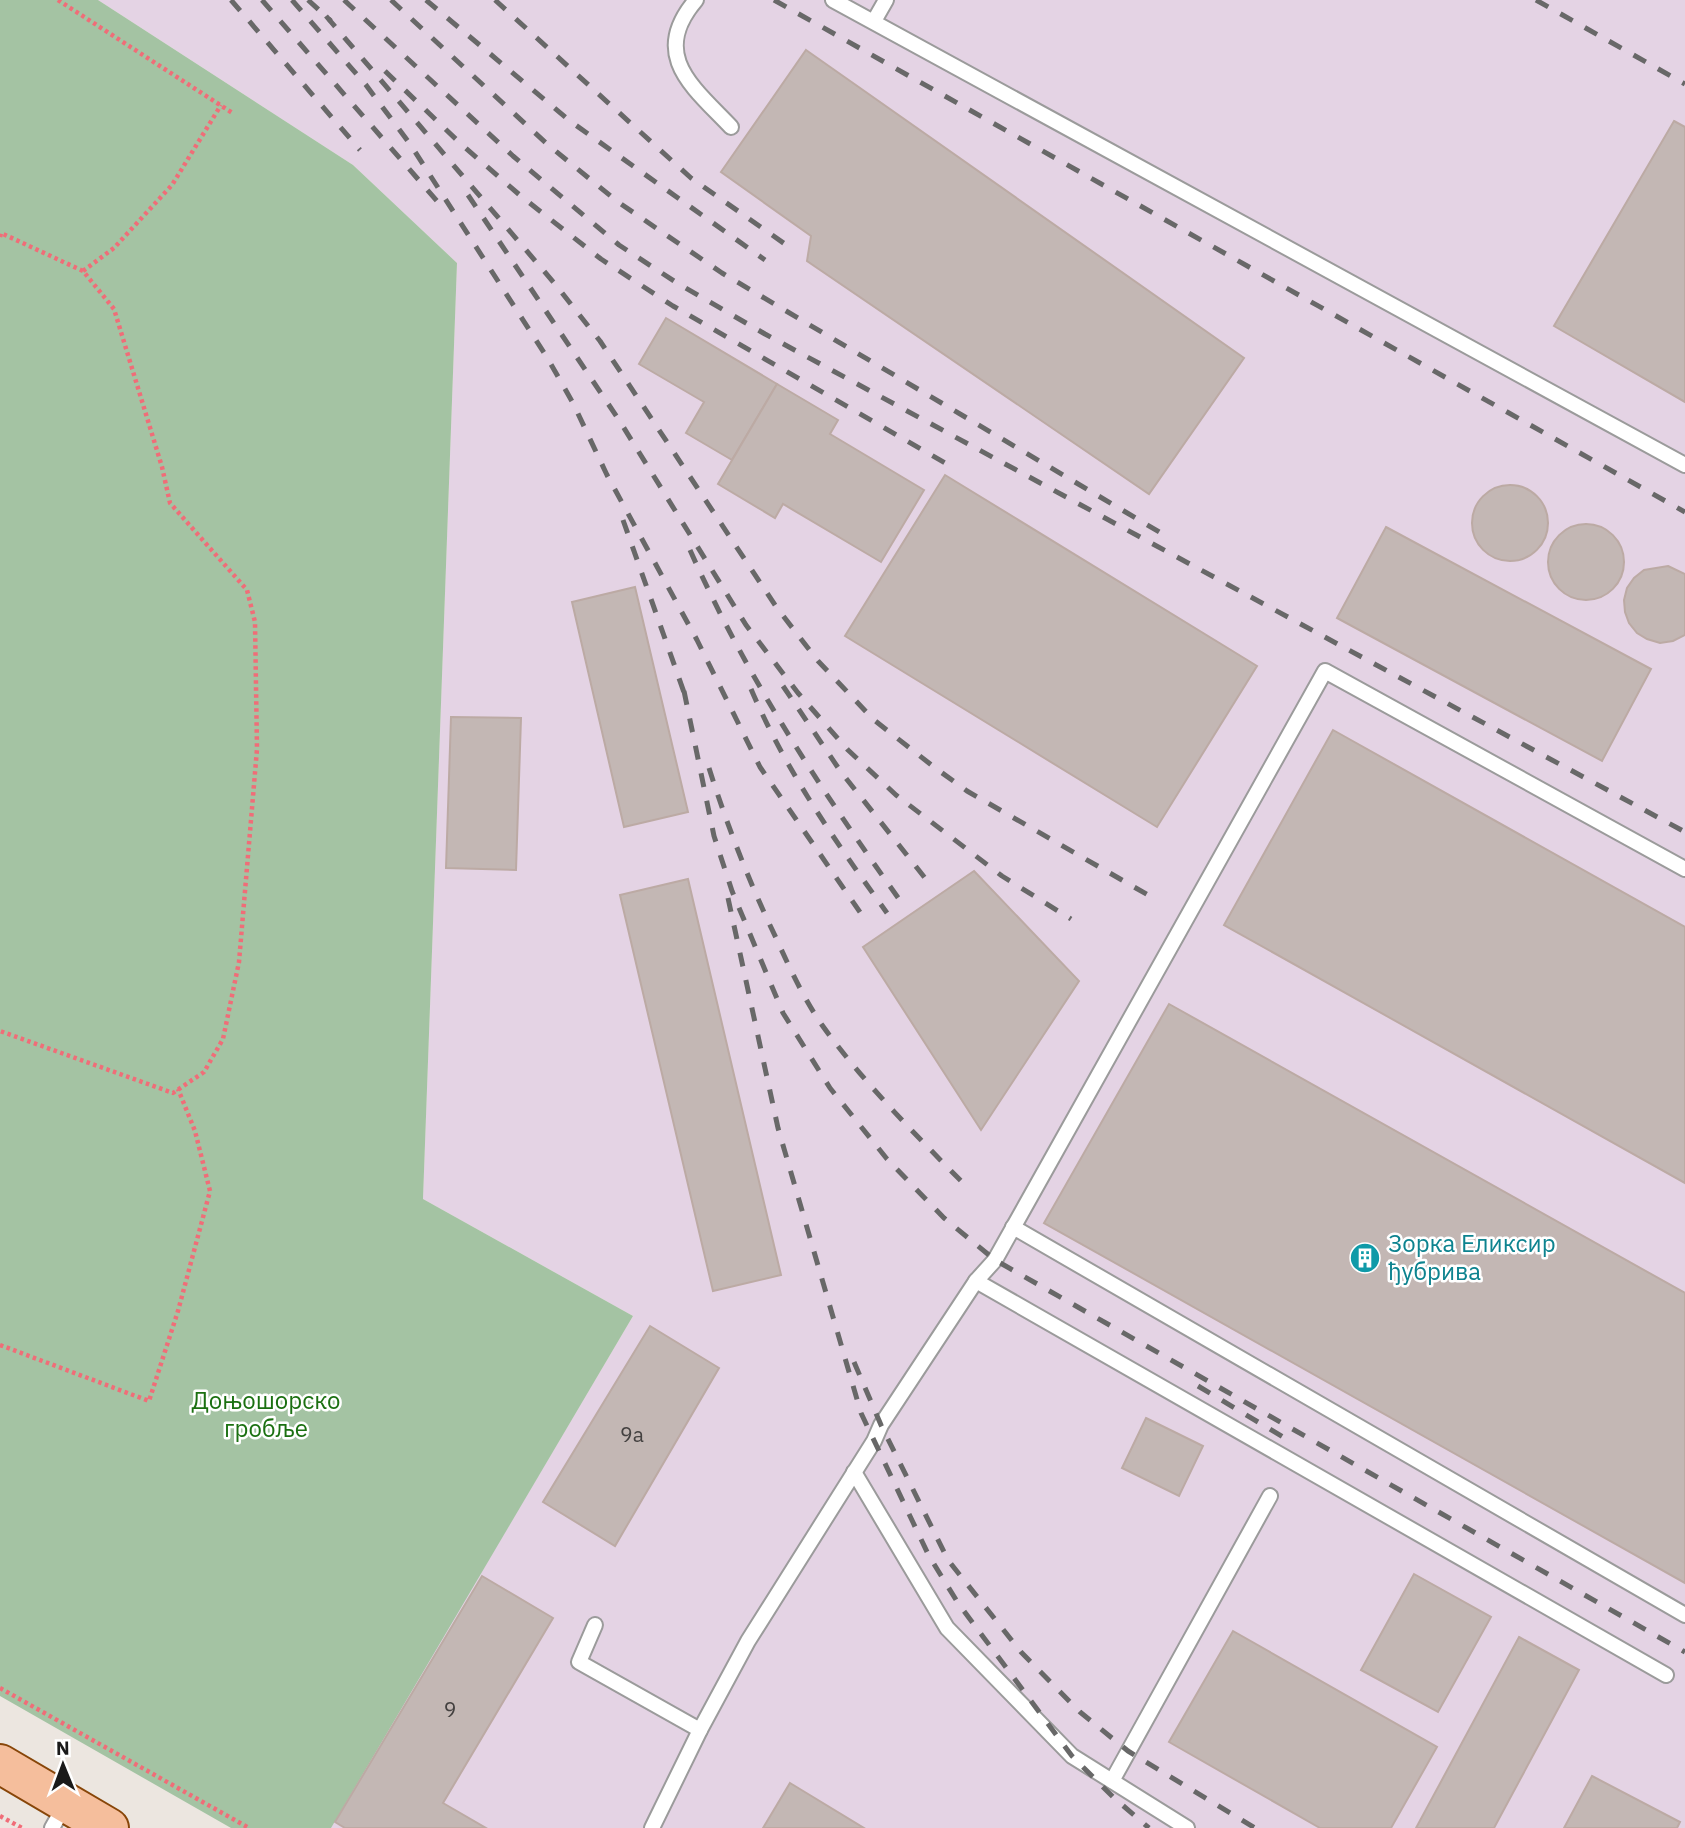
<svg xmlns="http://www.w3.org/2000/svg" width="1685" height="1828" viewBox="0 0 1685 1828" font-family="'IBM Plex Sans',sans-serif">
	<rect width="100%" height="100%" fill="#ece6e0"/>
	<path fill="#e4d3e4" d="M 98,0 L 1685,0 L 1685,1828 L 330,1828 L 633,1316 L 423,1199 L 457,263 L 353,165 Z"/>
	<path fill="#a4c3a3" d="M 0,0 L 98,0 L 353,165 L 457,263 L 423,1199 L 633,1316 L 331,1828 L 231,1828 L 0,1696 Z"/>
	<g fill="#c3b7b4" stroke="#bcaaa4" stroke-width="2">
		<path d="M 806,50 L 1244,358 L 1149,494 L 807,261 L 811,236 L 721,172 Z"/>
		<path d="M 1674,121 L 1685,127 L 1685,402 L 1554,326 Z"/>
		<path d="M 666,318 L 777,384 L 732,460 L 686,433 L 704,402 L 639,364 Z"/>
		<path d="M 777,384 L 838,420 L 830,434 L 924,490 L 881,562 L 783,504 L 775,518 L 718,484 Z"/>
		<path d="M 945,475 L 1257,666 L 1157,827 L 845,636 Z"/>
		<circle cx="1510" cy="523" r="38"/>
		<circle cx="1586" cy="562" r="38"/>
		<path d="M 1386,527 L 1651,669 L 1602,761 L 1337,618 Z"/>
		<path d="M 1668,566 L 1685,574 L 1685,635 L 1673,641 L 1660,643 L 1647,639 L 1637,633 L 1629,623 L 1625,612 L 1624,600 L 1627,588 L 1634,578 L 1644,570 Z"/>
		<path d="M 635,587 L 688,812 L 624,827 L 572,602 Z"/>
		<path d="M 451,717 L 521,718 L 516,870 L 446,868 Z"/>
		<path d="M 1333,730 L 1685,927 L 1685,1183 L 1224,925 Z"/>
		<path d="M 974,871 L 1079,981 L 981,1130 L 863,947 Z"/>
		<path d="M 688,879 L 781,1275 L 713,1291 L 620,895 Z"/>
		<path d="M 1169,1004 L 1685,1293 L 1685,1583 L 1044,1223 Z"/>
		<path d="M 650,1326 L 719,1368 L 615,1546 L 543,1502 Z"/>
		<path d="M 1146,1418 L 1203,1446 L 1179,1496 L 1122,1468 Z"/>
		<path d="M 1414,1574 L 1491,1617 L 1438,1712 L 1361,1670 Z"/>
		<path d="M 482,1576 L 553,1618 L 443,1803 L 486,1828 L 345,1828 L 335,1822 Z"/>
		<path d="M 1233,1631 L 1437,1747 L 1391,1828 L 1320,1828 L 1169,1742 Z"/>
		<path d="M 1519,1637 L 1579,1670 L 1494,1828 L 1416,1828 Z"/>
		<path d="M 1592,1776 L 1680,1822 L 1677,1828 L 1564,1828 Z"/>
		<path d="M 790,1783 L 864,1828 L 763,1828 Z"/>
	</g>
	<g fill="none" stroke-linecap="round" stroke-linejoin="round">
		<g stroke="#9b9b9b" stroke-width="18">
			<g id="service">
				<path d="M 696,0 C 649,55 693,87 731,127"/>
				<path d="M 833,0 L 1685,465"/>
				<path d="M 874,21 L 886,0"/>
				<path d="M 1013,1227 L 1685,1615"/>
				<path d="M 976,1281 L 1666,1675"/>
				<path d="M 854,1472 L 947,1628 L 1072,1756 L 1187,1828"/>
				<path d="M 595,1625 L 579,1662 L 700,1730"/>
				<path d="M 1112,1781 L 1270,1496"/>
				<path d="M 52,1828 L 65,1805"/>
				<path d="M 652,1828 L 700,1730 L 748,1641 L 874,1441 L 881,1425 L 976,1281 L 995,1260 L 1325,671 L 1685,869"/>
			</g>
		</g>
		<g stroke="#884609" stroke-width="42">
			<path id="primary" d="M 0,1764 L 109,1828"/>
		</g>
		<g stroke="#f06d78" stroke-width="4.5" stroke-dasharray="3.5 3.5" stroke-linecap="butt">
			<path d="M 58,0 L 234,114"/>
			<path d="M 0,237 L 1,233 L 83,271 L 114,309 L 162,467 L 170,503 L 247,590 L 255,622 L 257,749 L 239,962 L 223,1039 L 204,1072 L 173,1093 L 0,1031"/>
			<path d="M 83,271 L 114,248 L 172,185 L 221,105"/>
			<path d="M 0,1345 L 149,1401 L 178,1311 L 210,1191 L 195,1131 L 178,1089"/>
			<path d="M 0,1688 L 249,1828"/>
			<path d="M 0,1816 L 22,1828"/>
		</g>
		<use href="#service" stroke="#fff" stroke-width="14"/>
		<use href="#primary" stroke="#f5be9c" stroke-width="38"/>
		<g stroke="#686868" stroke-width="5" stroke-dasharray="14 14" stroke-linecap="butt">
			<path d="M 231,0 L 360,150"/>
			<path d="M 262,0 L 437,201"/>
			<path d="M 292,0 L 366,85 L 410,144 L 548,359 L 573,403 L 607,475 L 697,640 L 760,767 L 864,918"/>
			<path d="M 308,0 L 331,21"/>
			<path d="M 344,0 L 513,156 L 619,245 L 677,283 L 765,334 L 1685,832"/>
			<path d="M 391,0 L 547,144 L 618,202 L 722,273 L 1161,533"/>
			<path d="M 426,0 L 570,121 L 765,260"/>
			<path d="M 495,0 L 691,178 L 792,249"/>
			<path d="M 774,0 L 1685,512"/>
			<path d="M 1536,0 L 1685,84"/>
			<path d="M 326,16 L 555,284 L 600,341 L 777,608 L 818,661 L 874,720 L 934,767 L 967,791 L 1155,899"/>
			<path d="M 385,71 L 461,144 L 522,197 L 601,259 L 673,306 L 947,464"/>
			<path d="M 468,195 L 619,420 L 746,625 L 798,693 L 848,750 L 896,795 L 1002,876 L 1071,919"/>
			<path d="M 623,520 L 686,698"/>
			<path d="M 690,550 C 748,680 821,790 904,906"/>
			<path d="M 783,686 L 841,772 L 929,883"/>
			<path d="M 751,689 C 786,771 835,841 887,913"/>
			<path d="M 684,691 L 714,836 L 732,891 L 783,1013 L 830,1088 L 887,1159 L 944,1218 L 995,1260 L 1685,1652"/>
			<path d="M 709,768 C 728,828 750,884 777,940 C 790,969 804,999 822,1025 C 863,1082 914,1133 963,1183"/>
			<path d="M 728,898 L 778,1128 L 861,1413 L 929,1556 L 958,1603 L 1072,1756 L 1113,1797 L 1149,1828"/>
			<path d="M 854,1362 L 881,1425 L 948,1560 L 1021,1652 L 1080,1712 L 1128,1751 L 1255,1828"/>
			<path d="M 1198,1386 L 1288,1440"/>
		</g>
	</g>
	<defs>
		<g id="building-disc" transform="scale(1.575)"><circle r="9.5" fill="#0f9aa8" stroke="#fff"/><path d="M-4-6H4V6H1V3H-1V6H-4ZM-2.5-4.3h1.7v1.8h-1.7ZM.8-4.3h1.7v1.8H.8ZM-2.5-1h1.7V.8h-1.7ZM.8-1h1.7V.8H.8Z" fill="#fff"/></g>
	</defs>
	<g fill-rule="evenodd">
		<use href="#building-disc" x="1365" y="1258"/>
	</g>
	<g text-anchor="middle" stroke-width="5" stroke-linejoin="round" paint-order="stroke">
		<g font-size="21" fill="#444140">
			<text x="632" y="1442">9a</text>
			<text x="450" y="1717">9</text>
		</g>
		<g font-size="24" fill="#0d838f" stroke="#fff" text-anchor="start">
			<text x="1388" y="1252">Зорка Еликсир<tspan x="1388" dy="28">ђубрива</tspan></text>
		</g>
		<g font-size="24" fill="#1b7011" stroke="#fff">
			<text x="266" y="1409">Доњошорско<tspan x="266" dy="28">гробље</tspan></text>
		</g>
	</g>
	<g transform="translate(63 1765) rotate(359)" stroke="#ffffff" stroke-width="5" paint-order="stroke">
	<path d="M0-5L12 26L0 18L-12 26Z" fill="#1a1a1a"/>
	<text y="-10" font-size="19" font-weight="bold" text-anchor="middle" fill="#1a1a1a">N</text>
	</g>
</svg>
